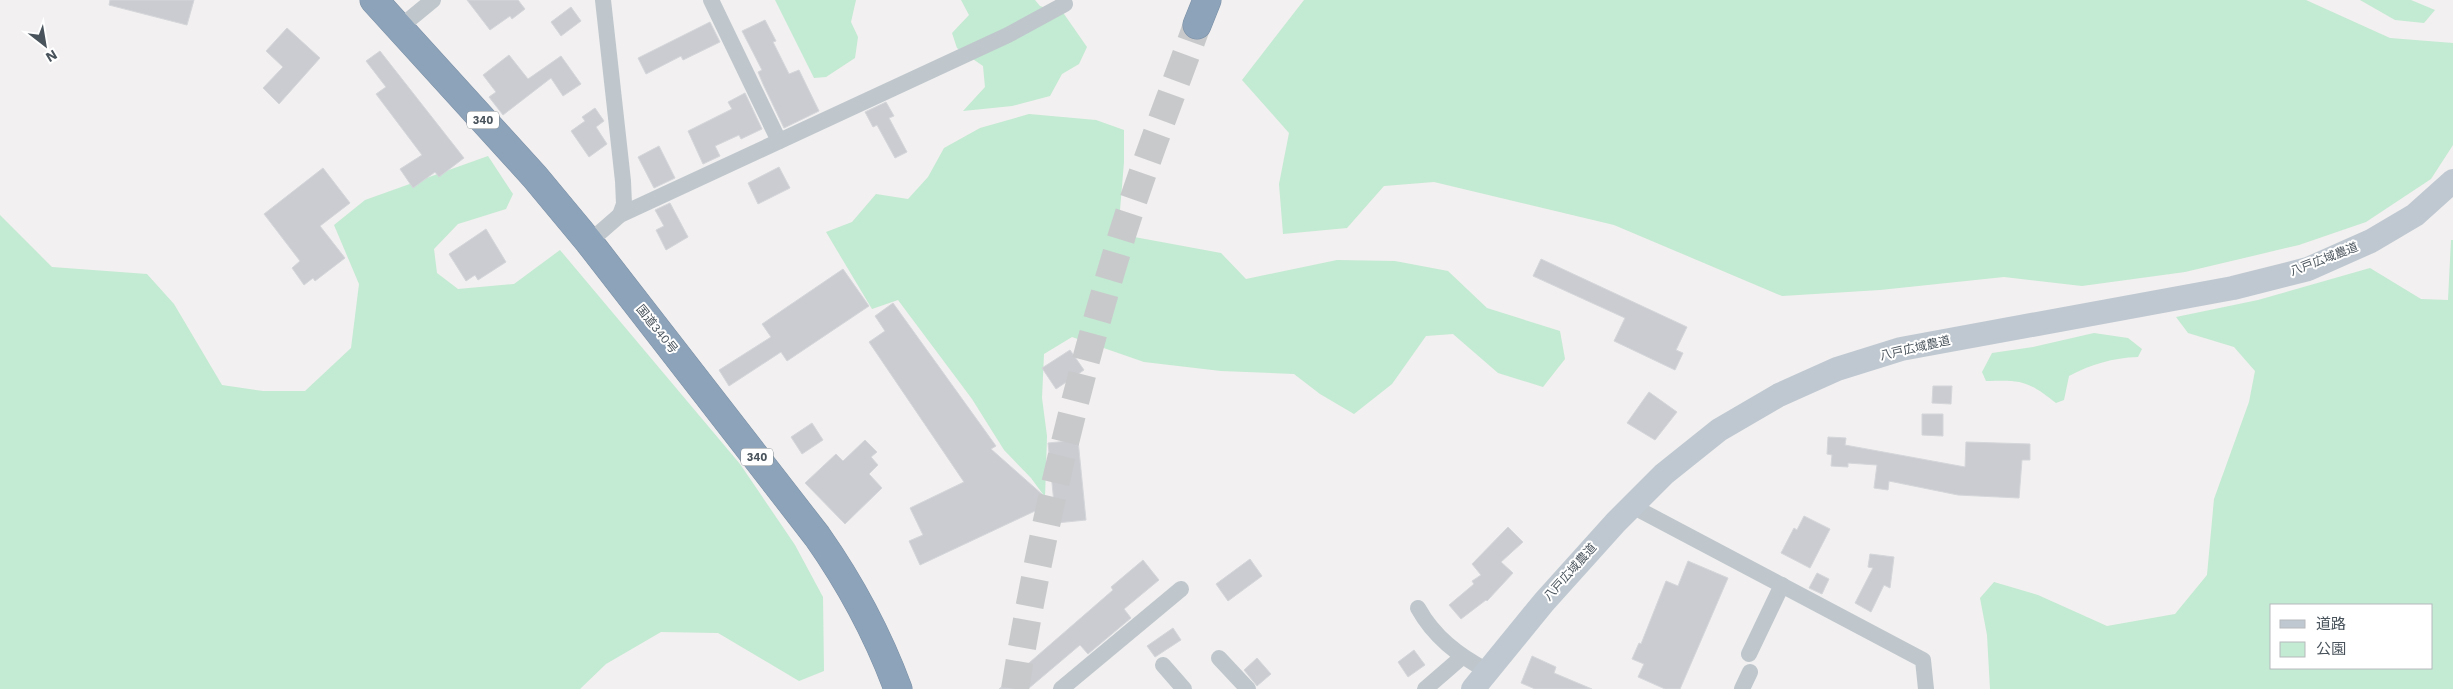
<svg xmlns="http://www.w3.org/2000/svg" width="2453" height="689" viewBox="0 0 2453 689" font-family="'Work Sans','Noto Sans JP',sans-serif">
	<rect width="100%" height="100%" fill="#f2f0f0"/>
	<g fill="#c3ead2" fill-rule="evenodd">
		<path d="M 775,0 L 856,0 L 851,22 L 858,37 L 855,58 L 826,77 L 814,78 Z"/>
		<path d="M 961,0 L 1035,0 L 1040,6 L 1064,14 L 1087,47 L 1079,64 L 1062,74 L 1050,96 L 1012,106 L 963,111 L 985,87 L 983,66 L 957,48 L 952,33 L 969,15 Z"/>
		<path d="M 1304,0 L 2306,0 L 2390,38 L 2453,43 L 2453,145 L 2431,179 L 2366,222 L 2299,245 L 2185,272 L 2082,286 L 2004,277 L 1880,290 L 1782,296 L 1614,225 L 1434,182 L 1384,186 L 1347,228 L 1283,234 L 1279,184 L 1289,133 L 1242,80 Z"/>
		<path d="M 2360,0 L 2411,0 L 2435,10 L 2424,23 L 2395,20 Z"/>
		<path d="M 1029,114 L 1096,120 L 1124,130 L 1124,162 L 1118,234 L 1221,253 L 1246,279 L 1337,260 L 1395,261 L 1448,271 L 1487,308 L 1560,331 L 1565,359 L 1543,387 L 1498,373 L 1453,334 L 1426,336 L 1392,384 L 1354,414 L 1320,394 L 1294,374 L 1221,371 L 1144,362 L 1072,337 L 1044,354 L 1042,398 L 1047,436 L 1045,497 L 1031,478 L 1004,450 L 972,399 L 898,300 L 872,309 L 826,232 L 852,222 L 876,194 L 908,199 L 928,177 L 944,148 L 980,128 Z"/>
		<path d="M 488,156 L 513,194 L 506,209 L 458,224 L 434,249 L 437,273 L 458,289 L 514,284 L 560,250 L 740,464 L 795,545 L 823,597 L 824,671 L 799,681 L 718,633 L 661,632 L 606,664 L 580,689 L 0,689 L 0,215 L 52,267 L 147,274 L 174,304 L 222,385 L 263,391 L 305,391 L 351,348 L 359,284 L 334,225 L 365,200 Z"/>
		<path d="M 2451,240 L 2453,240 L 2453,689 L 1990,689 L 1987,635 L 1980,598 L 1994,582 L 2038,595 L 2107,626 L 2175,614 L 2207,575 L 2214,499 L 2249,402 L 2255,371 L 2234,347 L 2188,333 L 2176,317 L 2258,300 L 2370,268 L 2421,299 L 2448,300 ZM 2272,605 L 2432,605 L 2432,668 L 2272,668 Z"/>
		<path d="M 2094,333 L 2128,338 L 2142,349 L 2138,357 C 2112,358 2092,364 2069,376 L 2064,400 L 2056,403 C 2027,380 2021,380 1986,381 L 1982,372 L 1992,353 L 2033,347 Z"/>
	</g>
	<g fill="#caccd2" stroke="#d4d6da">
		<path d="M 110,0 L 194,0 L 187,25 L 109,5 Z"/>
		<path d="M 467,0 L 518,0 L 525,9 L 512,19 L 510,16 L 490,30 Z"/>
		<path d="M 571,7 L 581,21 L 561,36 L 551,22 Z"/>
		<path d="M 765,20 L 776,41 L 773,42 L 789,74 L 799,70 L 819,111 L 784,128 L 763,84 L 758,72 L 762,70 L 742,31 Z"/>
		<path d="M 710,22 L 720,42 L 683,60 L 681,56 L 646,74 L 638,58 Z"/>
		<path d="M 287,28 L 320,58 L 279,104 L 263,88 L 283,67 L 266,51 Z"/>
		<path d="M 380,51 L 464,158 L 439,177 L 435,172 L 413,188 L 400,169 L 422,155 L 376,94 L 386,87 L 366,61 Z"/>
		<path d="M 509,55 L 528,79 L 561,56 L 581,84 L 563,96 L 551,78 L 503,115 L 489,97 L 496,92 L 483,75 Z"/>
		<path d="M 745,93 L 762,129 L 741,139 L 739,135 L 715,146 L 720,156 L 703,164 L 688,131 L 732,109 L 728,102 Z"/>
		<path d="M 886,102 L 894,116 L 889,118 L 907,152 L 895,158 L 877,125 L 873,127 L 865,112 Z"/>
		<path d="M 595,108 L 604,121 L 596,127 L 607,144 L 589,157 L 571,131 L 585,121 L 582,117 Z"/>
		<path d="M 659,146 L 675,178 L 654,188 L 638,157 Z"/>
		<path d="M 779,167 L 790,188 L 758,204 L 748,183 Z"/>
		<path d="M 323,168 L 350,203 L 320,226 L 345,258 L 315,281 L 313,278 L 304,285 L 292,268 L 300,261 L 264,214 Z"/>
		<path d="M 670,203 L 688,237 L 666,250 L 656,230 L 664,226 L 655,210 Z"/>
		<path d="M 486,229 L 506,262 L 478,280 L 475,275 L 466,281 L 449,254 Z"/>
		<path d="M 1541,259 L 1687,327 L 1676,350 L 1683,353 L 1675,370 L 1614,341 L 1625,318 L 1533,276 Z"/>
		<path d="M 843,269 L 869,306 L 787,361 L 781,352 L 729,386 L 719,370 L 771,337 L 762,324 Z"/>
		<path d="M 893,303 L 996,446 L 991,449 L 1052,503 L 920,565 L 909,541 L 923,535 L 910,508 L 964,482 L 869,342 L 885,331 L 875,316 Z"/>
		<path d="M 1070,350 L 1084,370 L 1056,389 L 1042,368 Z"/>
		<path d="M 1933,386 L 1952,386 L 1951,404 L 1932,403 Z"/>
		<path d="M 1649,392 L 1677,412 L 1655,440 L 1627,423 Z"/>
		<path d="M 1922,414 L 1943,414 L 1943,436 L 1922,435 Z"/>
		<path d="M 812,423 L 823,440 L 802,454 L 791,437 Z"/>
		<path d="M 1828,437 L 1846,438 L 1845,445 L 1965,467 L 1966,442 L 2030,444 L 2030,460 L 2022,460 L 2019,498 L 1958,495 L 1889,481 L 1888,490 L 1874,488 L 1877,465 L 1848,463 L 1848,467 L 1831,466 L 1832,455 L 1827,454 Z"/>
		<path d="M 865,440 L 877,452 L 871,457 L 878,465 L 869,474 L 882,488 L 845,524 L 805,483 L 836,454 L 843,461 Z"/>
		<path d="M 1078,440 L 1086,520 L 1056,523 L 1048,443 Z"/>
		<path d="M 1804,516 L 1830,529 L 1810,568 L 1781,553 L 1794,528 L 1797,530 Z"/>
		<path d="M 1508,527 L 1523,542 L 1501,562 L 1513,573 L 1487,601 L 1486,600 L 1461,619 L 1449,605 L 1474,584 L 1472,581 L 1481,575 L 1472,564 Z"/>
		<path d="M 1870,554 L 1894,557 L 1890,588 L 1884,585 L 1871,612 L 1855,603 L 1873,568 L 1868,567 Z"/>
		<path d="M 1250,559 L 1262,576 L 1228,601 L 1216,584 Z"/>
		<path d="M 1143,560 L 1159,580 L 1124,609 L 1131,618 L 1088,654 L 1080,645 L 1028,689 L 999,689 L 1113,590 L 1111,587 Z"/>
		<path d="M 1688,561 L 1728,578 L 1680,689 L 1665,689 L 1638,677 L 1644,664 L 1632,659 L 1639,643 L 1641,644 L 1666,581 L 1678,586 Z"/>
		<path d="M 1817,573 L 1829,579 L 1822,594 L 1809,588 Z"/>
		<path d="M 1173,628 L 1181,640 L 1155,657 L 1147,646 Z"/>
		<path d="M 1414,650 L 1425,665 L 1408,677 L 1398,662 Z"/>
		<path d="M 1532,656 L 1556,667 L 1554,673 L 1592,689 L 1535,689 L 1521,683 Z"/>
		<path d="M 1257,658 L 1271,674 L 1257,686 L 1244,670 Z"/>
	</g>
	<g fill="none" stroke-linecap="round" stroke-linejoin="round">
		<path stroke="#c8c9cb" stroke-width="28" stroke-dasharray="28 14" stroke-linecap="butt" d="M 1015,689 C 1040,535 1077,381 1123,232 C 1145,162 1172,94 1197,25"/>
		<g stroke="#788ea5" stroke-width="29">
			<g id="highway">
				<path d="M 374,0 L 535,177 L 589,242 L 817,536 C 850,583 878,635 898,689"/>
				<path d="M 1197,25 L 1207,0"/>
			</g>
		</g>
		<g stroke="#bfc7cd" stroke-width="16">
			<path d="M 603,0 L 623,181 L 624,204 L 620,215"/>
			<path d="M 711,0 L 779,141"/>
			<path d="M 399,28 L 433,0"/>
			<path d="M 589,242 L 620,215 L 1008,35 L 1065,4"/>
			<path d="M 1632,506 L 1923,660 L 1926,689"/>
			<path d="M 1418,608 C 1434,637 1458,655 1486,670"/>
			<path d="M 1749,654 L 1782,585"/>
			<path d="M 1219,658 L 1248,689"/>
			<path d="M 1163,665 L 1184,689"/>
			<path d="M 1061,689 L 1181,589"/>
			<path d="M 1425,689 L 1462,657"/>
			<path d="M 1742,689 L 1750,672"/>
		</g>
		<path stroke="#bfc8d1" stroke-width="24" d="M 1473,689 L 1544,602 L 1616,522 L 1664,474 L 1719,430 L 1779,395 L 1837,369 L 1901,349 L 2233,288 L 2308,269 L 2371,241 L 2415,215 L 2453,181"/>
		<use href="#highway" stroke="#8da3b9" stroke-width="28"/>
	</g>
	<g text-anchor="middle" stroke-width="4" stroke-linejoin="round" paint-order="stroke">
		<g fill="#fff" stroke="#80878c" stroke-width="1">
			<rect x="467" y="111.5" width="32" height="17" rx="4"/>
			<rect x="741" y="448.5" width="32" height="17" rx="4"/>
		</g>
		<g font-size="11" font-weight="bold" fill="#49535b">
			<text x="483" y="124">340</text>
			<text x="757" y="461">340</text>
		</g>
		<g font-size="12" fill="#49535b" stroke="#fff">
			<text transform="translate(2324 259) rotate(-21)" y="4">八戸広域農道</text>
			<text transform="translate(657 329) rotate(51)" y="4">国道340号</text>
			<text transform="translate(1915 348) rotate(-13)" y="4">八戸広域農道</text>
			<text transform="translate(1570 572) rotate(-48)" y="4">八戸広域農道</text>
		</g>
	</g>
	<rect x="2270" y="604" width="162" height="65" fill="#ffffff" stroke="#b6babd"/>
	<rect x="2280" y="620" width="25" height="8" fill="#bfc8d1" stroke="#b6babd"/>
	<text x="2316" y="629" font-size="15" fill="#49535b">道路</text>
	<rect x="2280" y="642" width="25" height="15" fill="#c3ead2" stroke="#b6babd"/>
	<text x="2316" y="654" font-size="15" fill="#49535b">公園</text>
	<g transform="translate(45 45) rotate(149)" stroke="#ffffff" stroke-width="4" paint-order="stroke">
	<path d="M0-4L9 19L0 12L-9 19Z" fill="#49535b"/>
	<text y="-8" font-size="14" font-weight="bold" text-anchor="middle" fill="#49535b">N</text>
	</g>
</svg>
